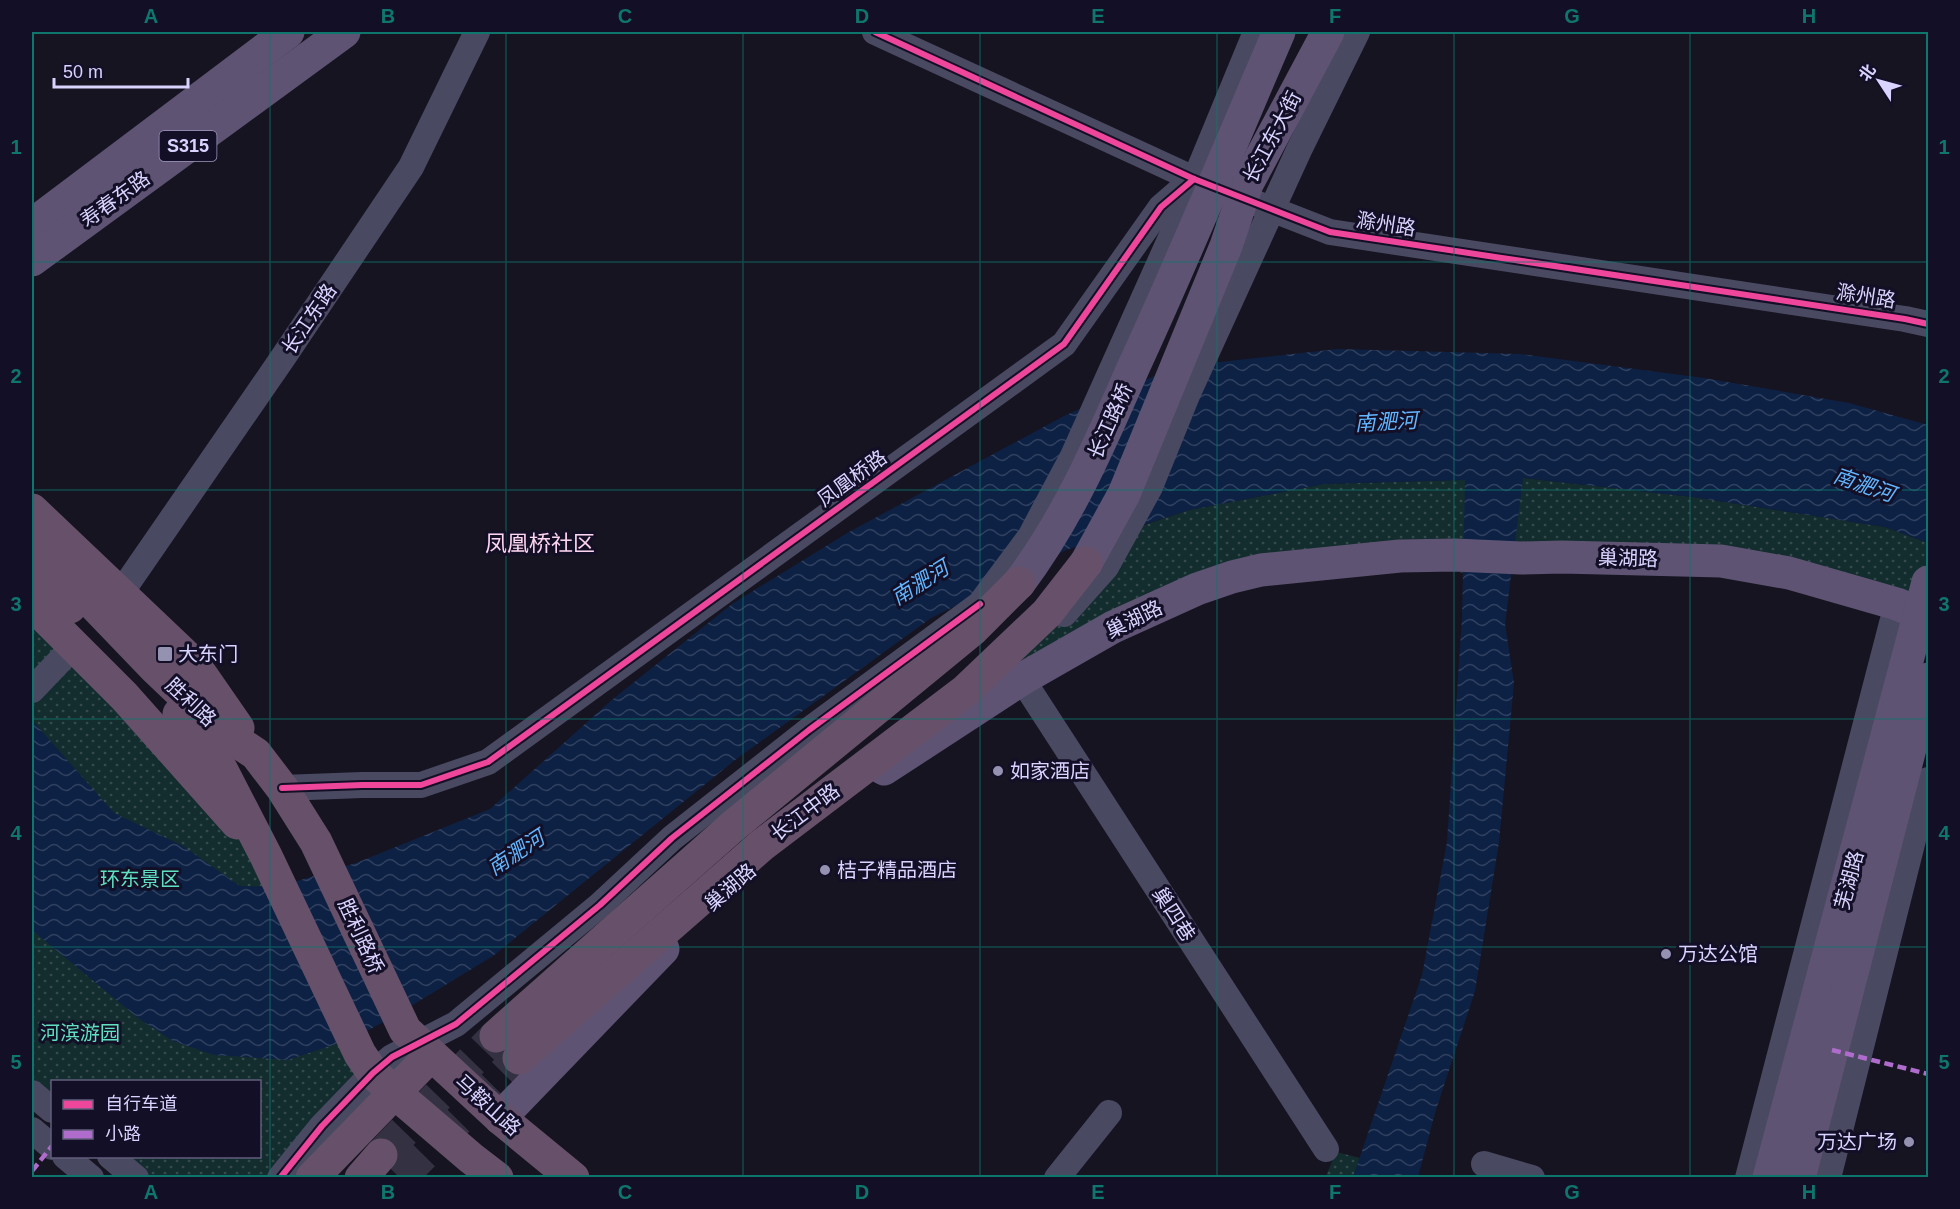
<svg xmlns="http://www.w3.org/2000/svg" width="1960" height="1209" viewBox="0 0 1960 1209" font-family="Arial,'Noto Sans SC',sans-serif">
	<defs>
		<pattern id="grass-dots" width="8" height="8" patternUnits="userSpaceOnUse" patternTransform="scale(1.5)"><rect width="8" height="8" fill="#132c2d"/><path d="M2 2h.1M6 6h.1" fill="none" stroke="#354a4c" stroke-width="1.8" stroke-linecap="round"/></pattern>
		<pattern id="water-waves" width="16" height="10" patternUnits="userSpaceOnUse" patternTransform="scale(1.5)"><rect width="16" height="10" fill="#0d2144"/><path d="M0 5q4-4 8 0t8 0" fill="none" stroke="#304060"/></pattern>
	</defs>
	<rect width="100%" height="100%" fill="#161421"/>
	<g fill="url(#grass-dots)">
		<path d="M 1523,478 L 1693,497 L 1885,527 L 1928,543 L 1928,582 L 1920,613 L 1789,573 L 1463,573 L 1400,556 L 1261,570 L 948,716 L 1126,531 L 1189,510 L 1324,484 Z"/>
		<path d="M 32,604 L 266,856 L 373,1073 L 280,1177 L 136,1177 L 110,1157 L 260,1156 L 260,1082 L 52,1082 L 52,1110 L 32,1093 Z"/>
		<path d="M 1336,1152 L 1360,1158 L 1353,1177 L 1325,1178 Z"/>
	</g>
	<path fill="url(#water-waves)" d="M 1338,349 L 1520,354 L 1704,378 L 1849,403 L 1928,425 L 1928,543 L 1885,527 L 1693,497 L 1523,478 L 1505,624 L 1514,683 L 1499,842 L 1475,991 L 1435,1113 L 1418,1177 L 1353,1177 L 1422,975 L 1447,842 L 1462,618 L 1465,480 L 1324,484 L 1189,510 L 1066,550 L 931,618 L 735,760 L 493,956 L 398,1014 L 354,1038 L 288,1060 L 214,1055 L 173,1041 L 138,1018 L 32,930 L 32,720 L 114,813 L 183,846 L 240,886 L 278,887 L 356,863 L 490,809 L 613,699 L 732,604 L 849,532 L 1064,416 L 1175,367 Z"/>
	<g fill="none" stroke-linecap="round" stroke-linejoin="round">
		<g stroke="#333142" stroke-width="33" stroke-dasharray="33 16" stroke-linecap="butt">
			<path d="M 381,1155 L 496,1036"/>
			<path d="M 400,1178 L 519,1058"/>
		</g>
		<g stroke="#4a4962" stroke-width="26">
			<path d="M 875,32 L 1194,179 L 1330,232 L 1905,319 L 1928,324"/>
			<path d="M 120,594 L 284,356 L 411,167 L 477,32"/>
			<path d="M 1064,614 L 1106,567 L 1150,487 L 1188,393 L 1299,150 L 1357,32"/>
			<path d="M 1006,688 L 1022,679 L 1326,1149"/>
			<path d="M 32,690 L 74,646"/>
			<path d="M 282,788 L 362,785 L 421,785 L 488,762 L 1064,344 L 1161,207 L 1191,181"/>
			<path d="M 32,1093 L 52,1110"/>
			<path d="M 32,1130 L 52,1147"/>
			<path d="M 65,1156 L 91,1178"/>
			<path d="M 110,1156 L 136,1178"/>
			<path d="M 1484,1164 L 1532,1178"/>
			<path d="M 280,1178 L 322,1126 L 373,1073 L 392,1057 L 456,1024 L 600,905 L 672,838 L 809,730 L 980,604 L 1030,537 L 1073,456 L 1173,233 L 1256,32"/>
			<path d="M 1057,1178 L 1109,1113"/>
			<path d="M 1748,1178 L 1897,604"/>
			<path d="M 1828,1178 L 1928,780"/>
		</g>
		<g stroke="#5e5373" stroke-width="33">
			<path d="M 32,225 L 288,32"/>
			<path d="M 32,260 L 344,32"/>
			<path d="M 1086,563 L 1124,494 L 1226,246 L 1247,184 L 1328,32"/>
			<path d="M 1019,583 C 1070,515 1100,443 1134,366 C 1185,256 1231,143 1279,32"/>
			<path d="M 884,769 L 1022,679 L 1113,627 L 1197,589 L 1232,577 L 1261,570 L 1400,556 L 1455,555 L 1521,558 L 1562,557 L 1721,561 L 1789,573 L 1897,604 L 1928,617"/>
			<path d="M 500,1118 L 663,949"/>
			<path d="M 1769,1178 L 1928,582"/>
			<path d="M 1799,1178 L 1928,679"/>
		</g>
		<g stroke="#67516a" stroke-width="33">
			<path d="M 32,510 L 193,663 L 238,728"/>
			<path d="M 32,540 L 155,668 L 220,730 L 256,754 L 282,788 L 316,842 L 405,1030 L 500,1118 L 573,1178"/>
			<path d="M 32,574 L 70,607"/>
			<path d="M 32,604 L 124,696 L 237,823"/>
			<path d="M 179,714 L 218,763 L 266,856 L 360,1054 L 373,1073 L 395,1093 L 471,1158 L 497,1178"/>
			<path d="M 496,1036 L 732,827 L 972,630 L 1019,583"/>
			<path d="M 519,1058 L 762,845 L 965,691 L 1047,613 L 1086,563"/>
			<path d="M 312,1178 L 431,1055"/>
			<path d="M 361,1178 L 381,1155"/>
		</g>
		<g stroke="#b06ccc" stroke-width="4.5" stroke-dasharray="9 4.5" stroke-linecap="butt">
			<path d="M 1832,1050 L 1928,1074"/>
			<path d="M 32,1171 L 52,1146"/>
		</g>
		<g stroke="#130f26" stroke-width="10">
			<g id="cycleway">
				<path d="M 875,32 L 1194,179 L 1330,232 L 1905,319 L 1928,324"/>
				<path d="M 282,788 L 362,785 L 421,785 L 488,762 L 1064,344 L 1161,207 L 1194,179"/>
				<path d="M 280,1178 L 322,1126 L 373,1073 L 392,1057 L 456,1024 L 600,905 L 672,838 L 809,730 L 980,604"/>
			</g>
		</g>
		<use href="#cycleway" stroke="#ed469a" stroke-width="6"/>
	</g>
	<path fill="none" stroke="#0f766e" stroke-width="1.5" stroke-opacity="0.55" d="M 270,32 L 270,1178M 506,32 L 506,1178M 743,32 L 743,1178M 980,32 L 980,1178M 1217,32 L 1217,1178M 1454,32 L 1454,1178M 1690,32 L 1690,1178M 32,262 L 1928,262M 32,490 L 1928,490M 32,719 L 1928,719M 32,947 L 1928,947"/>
	<g fill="#9591b1" stroke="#130f26" stroke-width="2">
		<rect x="157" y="646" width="16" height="16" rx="3"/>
		<circle cx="998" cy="771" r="6"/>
		<circle cx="825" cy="870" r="6"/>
		<circle cx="1666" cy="954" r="6"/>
		<circle cx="1909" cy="1142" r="6"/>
	</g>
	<g text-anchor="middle" stroke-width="6" stroke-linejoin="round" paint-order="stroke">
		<rect fill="#130f26" stroke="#9e99be" stroke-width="1.5" x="159.5" y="131" width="57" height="30" rx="4.5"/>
		<g font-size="18" font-weight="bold" fill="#d9d4ff">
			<text x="188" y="152">S315</text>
		</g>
		<g font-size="20" fill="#d9d4ff" stroke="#130f26">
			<text transform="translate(1272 137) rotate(-62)" y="7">长江东大街</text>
			<text transform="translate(115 199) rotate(-36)" y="7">寿春东路</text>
			<text transform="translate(1386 224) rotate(9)" y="7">滁州路</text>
			<text transform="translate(1866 296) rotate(9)" y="7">滁州路</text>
			<text transform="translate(309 319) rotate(-56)" y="7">长江东路</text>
			<text transform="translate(1110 421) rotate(-66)" y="7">长江路桥</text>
			<text transform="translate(852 478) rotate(-36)" y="7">凤凰桥路</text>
			<text transform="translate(1628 558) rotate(2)" y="7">巢湖路</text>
			<text transform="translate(1134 619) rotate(-26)" y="7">巢湖路</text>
			<text transform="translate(191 702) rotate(43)" y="7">胜利路</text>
			<text transform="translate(805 812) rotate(-37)" y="7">长江中路</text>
			<text transform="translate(1849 880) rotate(-75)" y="7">芜湖路</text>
			<text transform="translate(730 887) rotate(-41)" y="7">巢湖路</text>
			<text transform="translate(1174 914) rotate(57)" y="7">巢四巷</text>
			<text transform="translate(361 936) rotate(65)" y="7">胜利路桥</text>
			<text transform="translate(488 1105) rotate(42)" y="7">马鞍山路</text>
		</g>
		<g font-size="20" fill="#d9d4ff" stroke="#130f26" text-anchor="start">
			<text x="178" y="661">大东门</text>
			<text x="1010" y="778">如家酒店</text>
			<text x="837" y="877">桔子精品酒店</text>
			<text x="1678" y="961">万达公馆</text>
			<text x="1897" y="1149" text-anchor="end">万达广场</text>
		</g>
		<g font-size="20" fill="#5fe0c0" stroke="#130f26">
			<text x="140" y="886">环东景区</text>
			<text x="80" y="1040">河滨游园</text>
		</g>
		<g font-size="21" font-style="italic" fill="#62b6ff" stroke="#130f26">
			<text transform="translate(1386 422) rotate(-3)" y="7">南淝河</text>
			<text transform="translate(1864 485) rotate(19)" y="7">南淝河</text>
			<text transform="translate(920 583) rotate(-32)" y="7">南淝河</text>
			<text transform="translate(516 853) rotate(-33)" y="7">南淝河</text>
		</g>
		<g font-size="22" fill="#ffd6f0" stroke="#130f26">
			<text x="540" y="551">凤凰桥社区</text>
		</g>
	</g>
	<rect width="1960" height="1209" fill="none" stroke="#130f26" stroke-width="66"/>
	<rect x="51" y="1080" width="210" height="78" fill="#130f26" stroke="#625e7d" stroke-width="1.5"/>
	<rect x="63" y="1100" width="30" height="9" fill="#ed469a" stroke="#625e7d" stroke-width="1.5"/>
	<text x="105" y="1110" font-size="18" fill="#d9d4ff">自行车道</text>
	<rect x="63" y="1130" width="30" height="9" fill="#b06ccc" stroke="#625e7d" stroke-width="1.5"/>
	<text x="105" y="1140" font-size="18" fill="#d9d4ff">小路</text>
	<g transform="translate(1879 81) rotate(306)" stroke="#130f26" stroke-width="4.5" paint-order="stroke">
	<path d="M0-4.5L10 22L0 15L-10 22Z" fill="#d9d4ff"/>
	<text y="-9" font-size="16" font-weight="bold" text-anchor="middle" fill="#d9d4ff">北</text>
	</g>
	<path d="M54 78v9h134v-9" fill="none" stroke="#d9d4ff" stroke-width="3"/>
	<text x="63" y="78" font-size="18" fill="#d9d4ff" stroke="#130f26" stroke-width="4.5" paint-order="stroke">50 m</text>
	<rect x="33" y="33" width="1894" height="1143" fill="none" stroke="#0f766e" stroke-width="2"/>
	<g font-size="20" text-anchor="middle" font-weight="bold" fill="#0f766e">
		<text x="151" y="23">A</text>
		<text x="388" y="23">B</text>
		<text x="625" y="23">C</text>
		<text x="862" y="23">D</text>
		<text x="1098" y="23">E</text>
		<text x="1335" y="23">F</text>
		<text x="1572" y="23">G</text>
		<text x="1809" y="23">H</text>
		<text x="16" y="154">1</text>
		<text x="1944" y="154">1</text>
		<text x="16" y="383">2</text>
		<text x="1944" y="383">2</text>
		<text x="16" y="611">3</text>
		<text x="1944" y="611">3</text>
		<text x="16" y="840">4</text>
		<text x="1944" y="840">4</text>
		<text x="16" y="1069">5</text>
		<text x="1944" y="1069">5</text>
		<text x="151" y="1199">A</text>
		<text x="388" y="1199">B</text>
		<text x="625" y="1199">C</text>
		<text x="862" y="1199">D</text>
		<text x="1098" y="1199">E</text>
		<text x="1335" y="1199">F</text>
		<text x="1572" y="1199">G</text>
		<text x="1809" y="1199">H</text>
	</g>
</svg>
